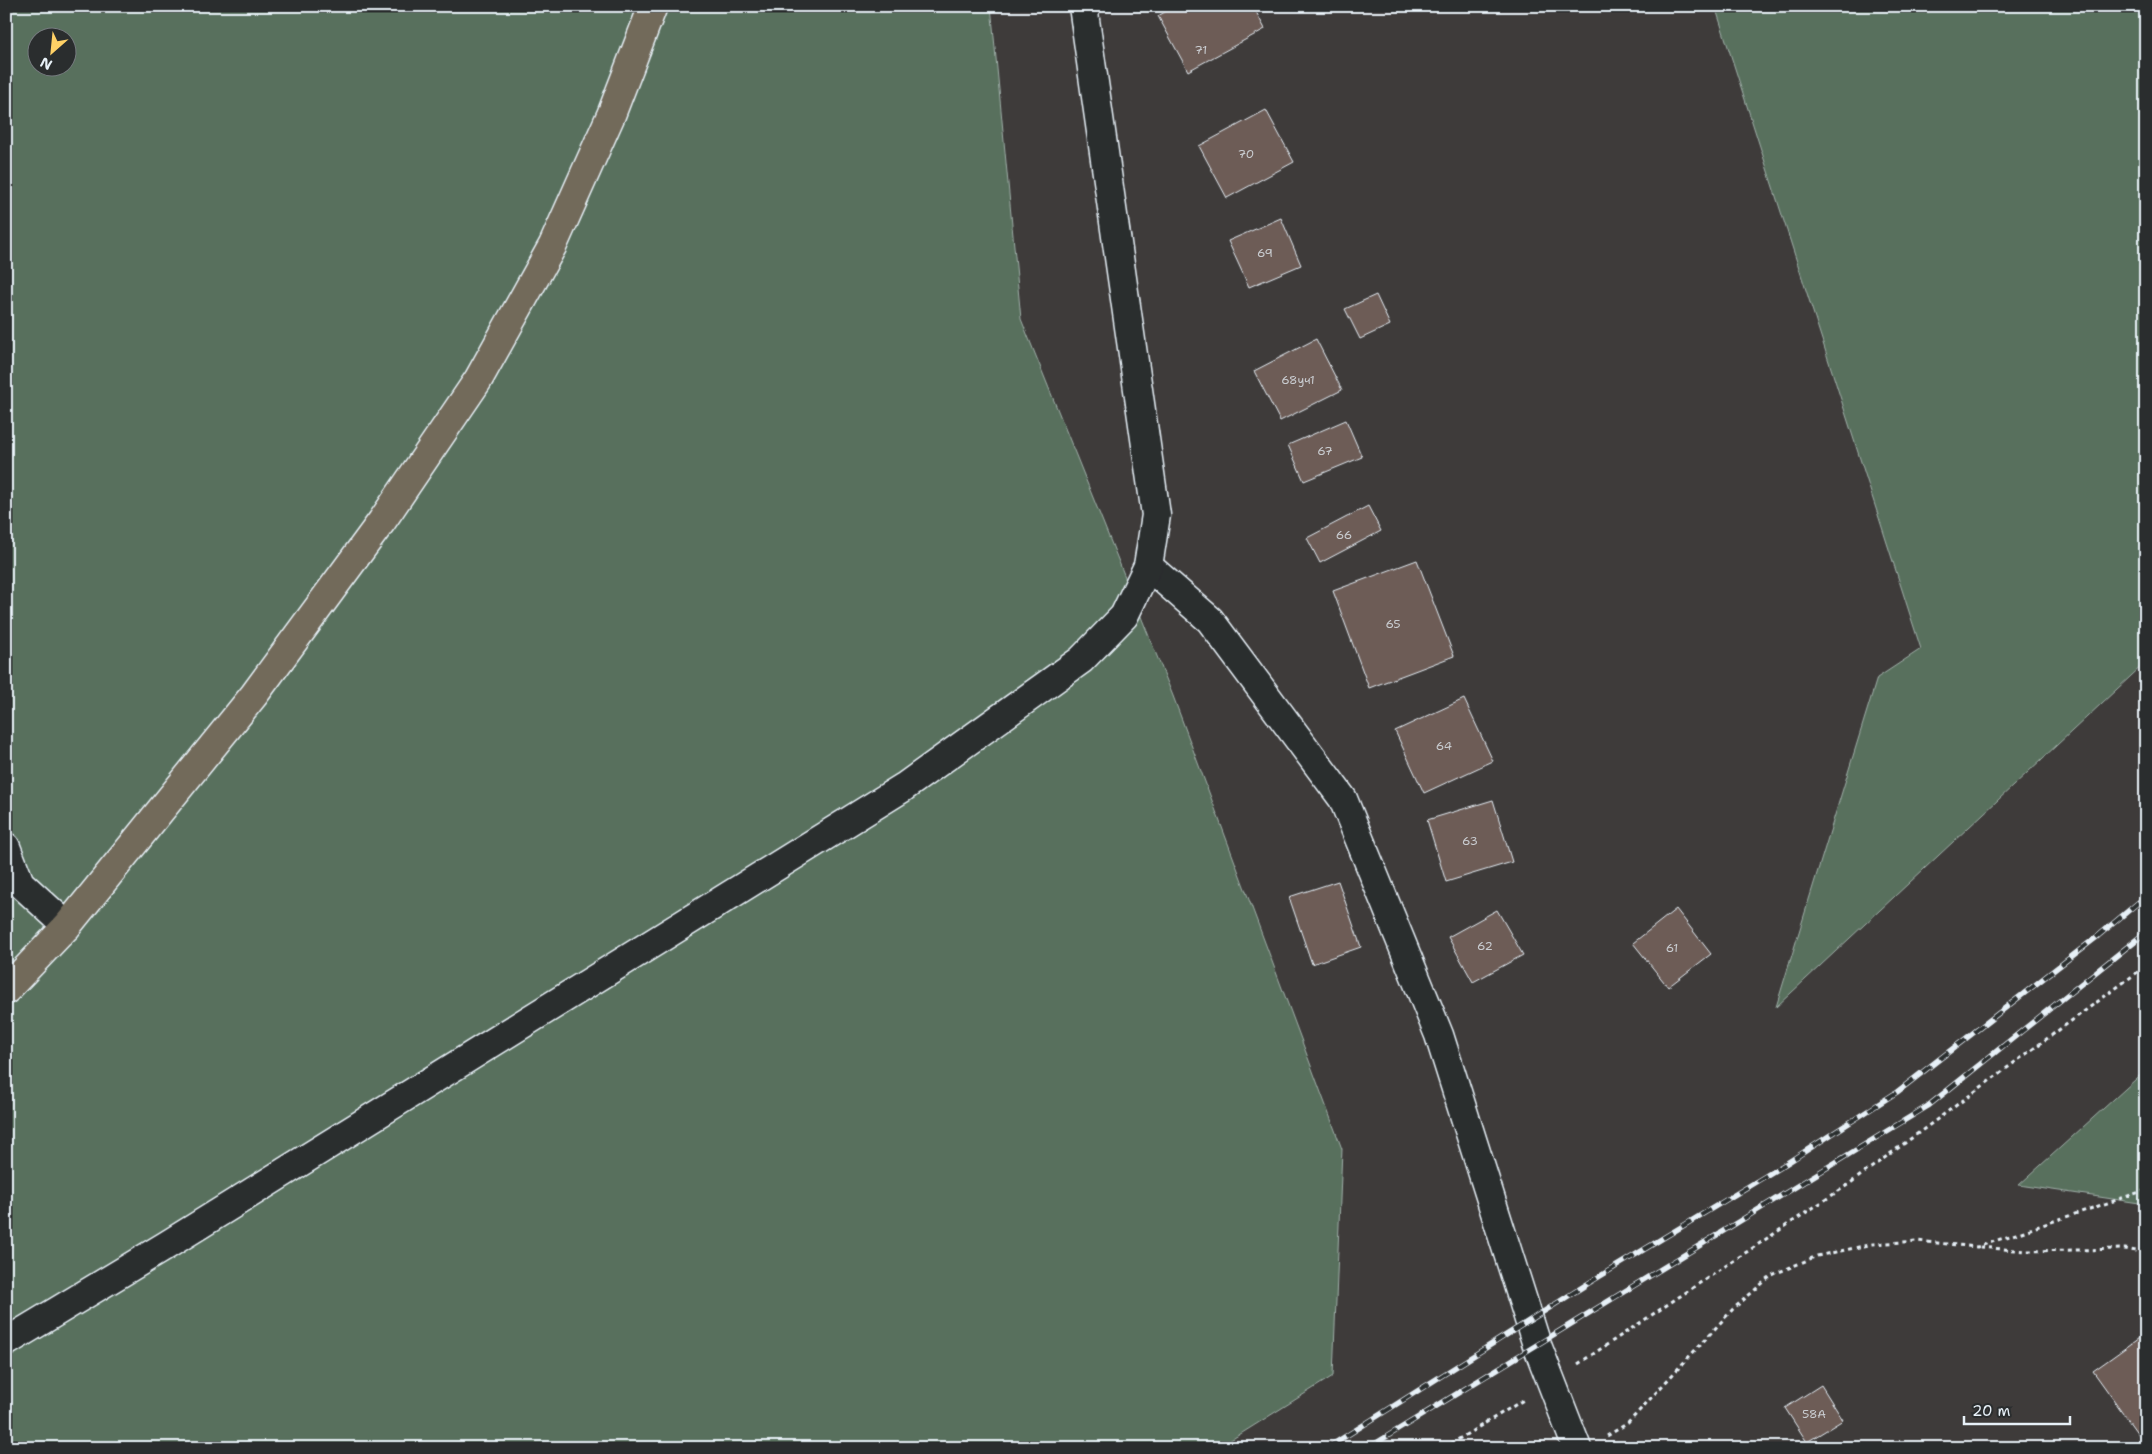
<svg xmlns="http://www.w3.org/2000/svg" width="2152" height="1454" viewBox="0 0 2152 1454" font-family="'Shantell Sans',sans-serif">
	<rect width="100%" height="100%" fill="#3e3b3a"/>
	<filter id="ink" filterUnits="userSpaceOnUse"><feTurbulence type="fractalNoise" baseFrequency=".02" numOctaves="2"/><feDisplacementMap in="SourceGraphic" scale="10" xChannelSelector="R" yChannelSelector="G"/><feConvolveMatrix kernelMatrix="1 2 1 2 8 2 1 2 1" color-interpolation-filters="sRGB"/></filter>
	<g filter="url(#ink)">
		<g fill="#59705d" stroke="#a0b0aa" fill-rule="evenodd">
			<path d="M 6,6 L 991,6 L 1021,319 L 1173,696 L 1342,1149 L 1333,1376 L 1218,1448 L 6,1448 ZM 38,38 L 68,38 L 68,68 L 38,68 Z"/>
			<path d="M 1715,6 L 2146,6 L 2146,662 L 1776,1007 L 1877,678 L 1921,649 Z"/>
			<path d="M 2146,1070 L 2146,1204 L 2019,1185 Z"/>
		</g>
		<g fill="#6d5c57" stroke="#e8f1f8">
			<path d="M 1175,6 L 1253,6 L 1265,29 L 1188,71 L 1158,16 Z"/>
			<path d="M 1266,110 L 1294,162 L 1227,198 L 1199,146 Z"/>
			<path d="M 1281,218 L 1301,265 L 1249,287 L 1228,241 Z"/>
			<path d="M 1376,295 L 1390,325 L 1360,339 L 1345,309 Z"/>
			<path d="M 1316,339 L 1342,390 L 1280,421 L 1254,371 Z"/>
			<path d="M 1346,420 L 1362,457 L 1304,481 L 1288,445 Z"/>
			<path d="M 1368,506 L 1381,531 L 1320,563 L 1307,538 Z"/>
			<path d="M 1417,560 L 1454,656 L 1369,688 L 1333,591 Z"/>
			<path d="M 1464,699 L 1493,761 L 1424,793 L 1395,731 Z"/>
			<path d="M 1493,800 L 1512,862 L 1446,882 L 1427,820 Z"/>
			<path d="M 1338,881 L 1361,947 L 1312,964 L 1289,897 Z"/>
			<path d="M 1676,909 L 1711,954 L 1668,987 L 1633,943 Z"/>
			<path d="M 1497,910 L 1523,955 L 1473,982 L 1448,937 Z"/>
			<path d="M 2142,1336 L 2146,1341 L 2146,1435 L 2141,1438 L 2093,1371 Z"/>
			<path d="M 1821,1385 L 1843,1420 L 1807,1442 L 1785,1408 Z"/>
		</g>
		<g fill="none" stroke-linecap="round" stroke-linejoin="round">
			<g stroke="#e8f1f8" stroke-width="31">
				<g id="minor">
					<path d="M 1148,566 L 1210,620 L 1343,799 L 1439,1035 L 1537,1345 L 1577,1448"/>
					<path d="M 6,847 L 20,883 L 67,926"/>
					<path d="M 6,1342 L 167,1245 L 904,787 L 1081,660 L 1124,616 L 1148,566 L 1156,515 L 1083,6"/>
				</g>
			</g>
			<g stroke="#e8f1f8" stroke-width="31">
				<path id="primary" d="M 6,990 L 67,926 L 254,695 L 382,521 L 478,380 L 553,245 L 611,115 L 653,6"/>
			</g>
			<g stroke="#e8f1f8" stroke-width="3" stroke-dasharray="4 4" stroke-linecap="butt">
				<path d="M 1980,1247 L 2026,1251 L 2125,1249 L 2146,1253"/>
				<path d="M 1578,1364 L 1849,1184 L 2146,966"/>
				<path d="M 1607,1436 L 1628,1423 L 1733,1309 L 1772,1275 L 1817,1256 L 1873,1244 L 1917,1241 L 1977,1247 L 2146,1190"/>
				<path d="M 1444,1448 L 1525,1399"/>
			</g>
			<use href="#minor" stroke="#2a2d2e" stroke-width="28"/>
			<use href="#primary" stroke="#726b5a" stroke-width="28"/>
			<g stroke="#e8f1f8" stroke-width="5.5">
				<g id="rail">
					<path d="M 1327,1448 L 1592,1281 L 1787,1163 L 1897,1092 L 2098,936 L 2146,896"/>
					<path d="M 1368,1448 L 1928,1106 L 2146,932"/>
				</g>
			</g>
			<use href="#rail" stroke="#2a2d2e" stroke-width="4" stroke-dasharray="11" stroke-linecap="butt"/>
		</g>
	</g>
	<g text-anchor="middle" stroke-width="4" stroke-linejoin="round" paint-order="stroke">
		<g font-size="12" fill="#c9ccd0">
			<text x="1201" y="54">71</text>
			<text x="1246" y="158">70</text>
			<text x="1265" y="257">69</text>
			<text x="1298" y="384">68уч1</text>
			<text x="1325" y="455">67</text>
			<text x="1344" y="539">66</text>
			<text x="1393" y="628">65</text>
			<text x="1444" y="750">64</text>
			<text x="1470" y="845">63</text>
			<text x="1485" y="950">62</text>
			<text x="1672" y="952">61</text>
			<text x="1814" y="1418">58А</text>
		</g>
	</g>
	<rect width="2152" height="1454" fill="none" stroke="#2a2d2e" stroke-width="25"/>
	<rect x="12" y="12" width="2127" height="1429" fill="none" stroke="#e8f1f8" stroke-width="2" filter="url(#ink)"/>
	<g transform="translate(52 52) rotate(207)"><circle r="24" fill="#2a2d2e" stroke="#767b7f"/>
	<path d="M0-4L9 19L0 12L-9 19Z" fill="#ffd166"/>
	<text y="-8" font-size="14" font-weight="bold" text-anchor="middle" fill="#e8f1f8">N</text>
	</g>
	<path d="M1964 1416v8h106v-8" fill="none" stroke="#e8f1f8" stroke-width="2.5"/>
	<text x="1972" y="1416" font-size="15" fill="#e8f1f8" stroke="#2a2d2e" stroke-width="4" paint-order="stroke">20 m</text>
</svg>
